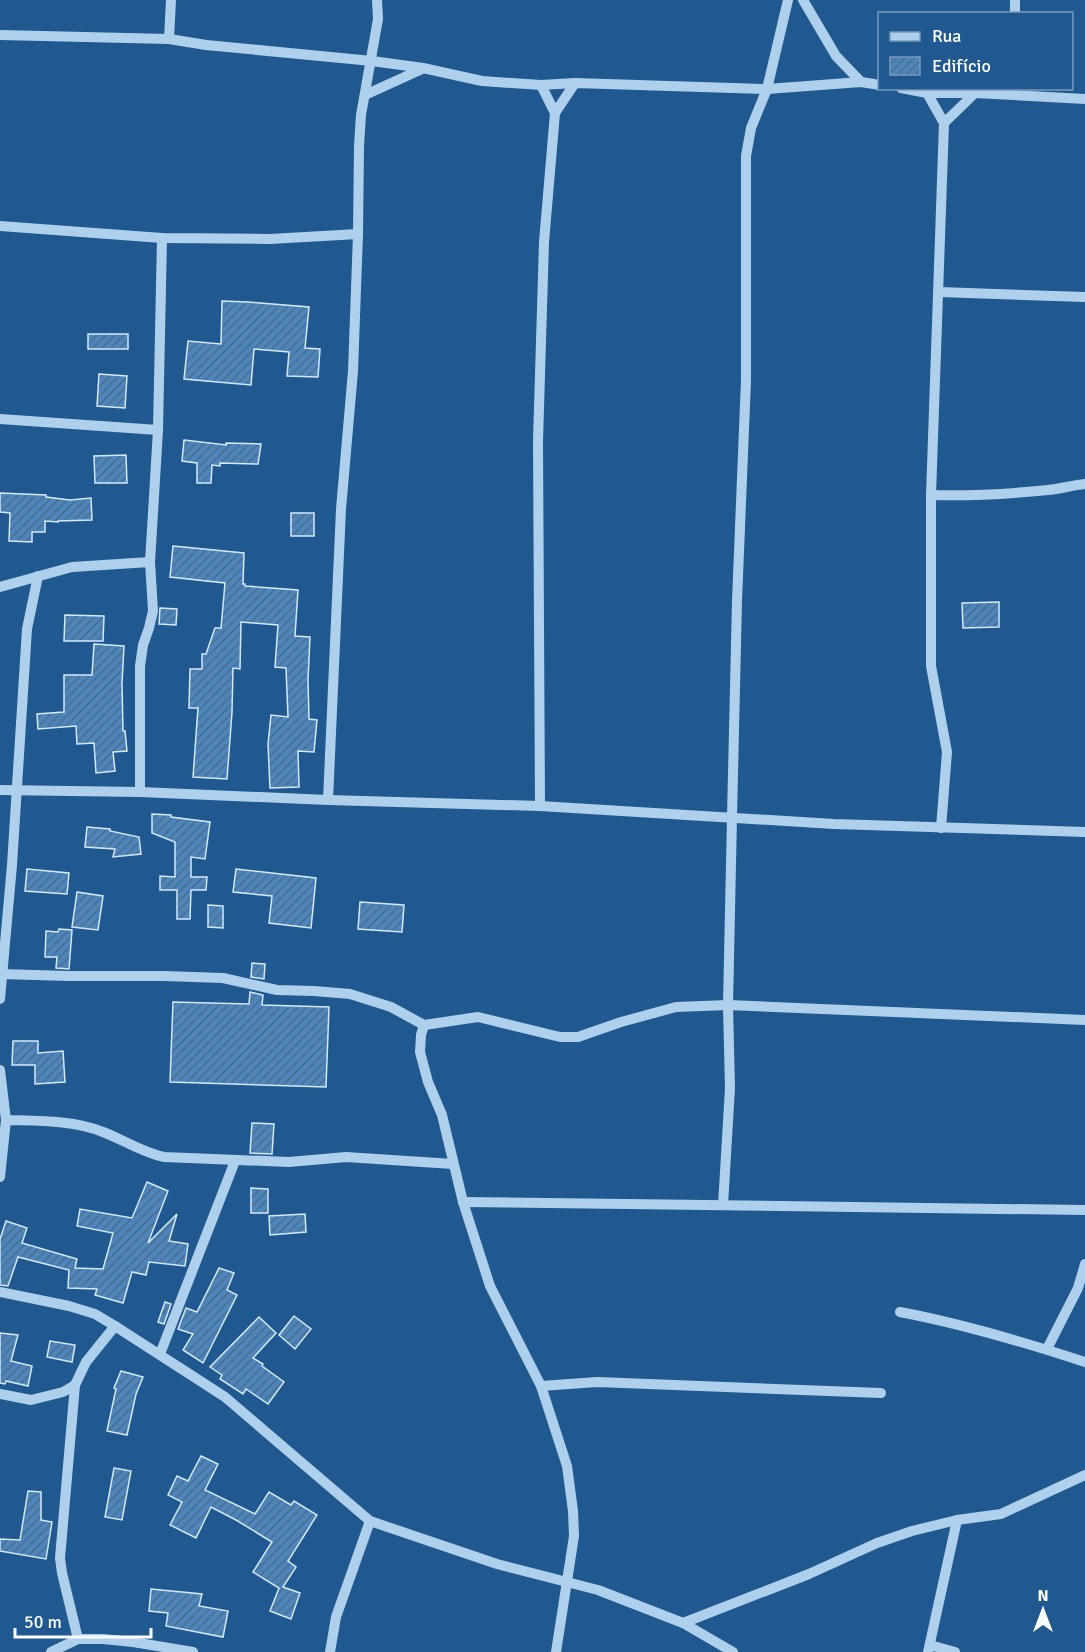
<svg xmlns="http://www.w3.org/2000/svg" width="1085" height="1652" viewBox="0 0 1085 1652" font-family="Signika,sans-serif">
	<defs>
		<pattern id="building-hatch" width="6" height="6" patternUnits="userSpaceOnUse" patternTransform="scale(1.5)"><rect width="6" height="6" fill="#4b85b9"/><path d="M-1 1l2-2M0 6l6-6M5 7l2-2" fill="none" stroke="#4b6e8d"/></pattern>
	</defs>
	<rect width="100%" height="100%" fill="#1f5990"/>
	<g fill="url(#building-hatch)" stroke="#d4e8fa" stroke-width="1.5">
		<path d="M 222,301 L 248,302 L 309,307 L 305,348 L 320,349 L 318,377 L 287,376 L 289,352 L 254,349 L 251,385 L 184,379 L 188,341 L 221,344 Z"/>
		<rect x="88" y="334" width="40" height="15"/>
		<path d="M 99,374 L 127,376 L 125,408 L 97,406 Z"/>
		<path d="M 184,440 L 226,445 L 226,443 L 261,444 L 258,464 L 220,463 L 220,466 L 212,465 L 211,483 L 197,483 L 197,463 L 182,461 Z"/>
		<path d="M 126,455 L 127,483 L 95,483 L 94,456 Z"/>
		<path d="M 0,493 L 46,495 L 46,497 L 70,500 L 91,498 L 92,520 L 58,521 L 58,522 L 45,521 L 45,532 L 32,532 L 32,542 L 9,541 L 10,513 L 0,512 Z"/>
		<rect x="291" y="513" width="23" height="23"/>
		<path d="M 173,546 L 244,553 L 243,584 L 245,584 L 245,586 L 298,590 L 295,636 L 310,637 L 308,680 L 309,719 L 317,720 L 314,752 L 298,751 L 299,787 L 270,788 L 268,744 L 271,715 L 288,717 L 286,668 L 275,667 L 278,625 L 241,622 L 240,669 L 233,668 L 232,712 L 227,779 L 193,777 L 198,708 L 189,708 L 190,669 L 202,669 L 202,654 L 206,654 L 215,628 L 221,628 L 225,583 L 170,577 Z"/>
		<path d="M 999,602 L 999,627 L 963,628 L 962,603 Z"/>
		<path d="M 160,608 L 177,609 L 176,625 L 159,624 Z"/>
		<path d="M 65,615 L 104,616 L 103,641 L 64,641 Z"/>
		<path d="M 94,644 L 124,646 L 122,683 L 123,731 L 125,731 L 127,751 L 113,752 L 115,771 L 96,773 L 94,743 L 77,744 L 76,726 L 38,729 L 37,714 L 64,712 L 64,675 L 92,675 Z"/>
		<path d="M 152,814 L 171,815 L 171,817 L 210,822 L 205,859 L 191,857 L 191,877 L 207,877 L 206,890 L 191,890 L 190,919 L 177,919 L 177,890 L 160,890 L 160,876 L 175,877 L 175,842 L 152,833 Z"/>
		<path d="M 87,827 L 110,829 L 110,831 L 139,837 L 141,854 L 113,857 L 115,849 L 85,847 Z"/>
		<path d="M 27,869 L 69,873 L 67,894 L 25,891 Z"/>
		<path d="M 236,869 L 316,878 L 311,928 L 269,923 L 272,896 L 233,892 Z"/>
		<path d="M 77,892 L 103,896 L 98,930 L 72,927 Z"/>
		<path d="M 360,902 L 404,905 L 402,932 L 358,929 Z"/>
		<path d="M 208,905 L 223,906 L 223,928 L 208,927 Z"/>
		<path d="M 59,929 L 72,930 L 69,969 L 56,968 L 57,957 L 45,957 L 46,931 L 58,932 Z"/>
		<path d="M 252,963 L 265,964 L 264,979 L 251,977 Z"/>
		<path d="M 250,992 L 263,995 L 262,1005 L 329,1007 L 326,1087 L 170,1082 L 173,1002 L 249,1004 Z"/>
		<path d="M 13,1041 L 38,1041 L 38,1053 L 63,1051 L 65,1082 L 35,1084 L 35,1065 L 12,1065 Z"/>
		<path d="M 252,1123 L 274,1124 L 272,1154 L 250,1153 Z"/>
		<path d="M 147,1182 L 168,1191 L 148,1243 L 177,1214 L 169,1241 L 188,1244 L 185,1266 L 149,1262 L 146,1275 L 132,1272 L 123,1303 L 95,1295 L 97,1289 L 68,1288 L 69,1270 L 18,1257 L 8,1286 L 0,1285 L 0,1239 L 6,1221 L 27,1228 L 22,1243 L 77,1259 L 75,1268 L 103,1269 L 113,1233 L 77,1226 L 80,1209 L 132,1218 Z"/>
		<path d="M 251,1188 L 268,1189 L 268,1213 L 251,1213 Z"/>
		<path d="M 305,1214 L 306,1232 L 270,1235 L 269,1216 Z"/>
		<path d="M 219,1268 L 234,1273 L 227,1290 L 237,1295 L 203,1363 L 183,1350 L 193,1334 L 178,1329 L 186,1308 L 197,1312 Z"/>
		<path d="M 165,1302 L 171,1304 L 164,1324 L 158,1322 Z"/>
		<path d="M 294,1316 L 311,1329 L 295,1349 L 279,1335 Z"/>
		<path d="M 259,1317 L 276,1333 L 253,1358 L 263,1364 L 262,1366 L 284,1382 L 268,1404 L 246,1389 L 243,1394 L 220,1379 L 222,1375 L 210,1367 Z"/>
		<path d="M 0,1333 L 18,1335 L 11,1361 L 32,1366 L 28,1386 L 6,1381 L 5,1384 L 0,1383 Z"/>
		<path d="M 50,1341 L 75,1345 L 72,1362 L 47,1357 Z"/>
		<path d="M 121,1371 L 143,1377 L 136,1394 L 127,1435 L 107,1431 L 116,1389 L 114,1388 Z"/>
		<path d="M 201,1456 L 218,1464 L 205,1490 L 255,1514 L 269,1492 L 291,1505 L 294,1501 L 317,1515 L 288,1561 L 296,1567 L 283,1587 L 300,1593 L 291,1619 L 270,1611 L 279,1588 L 253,1572 L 272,1542 L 236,1520 L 211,1507 L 196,1538 L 170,1525 L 182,1502 L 168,1495 L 177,1476 L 188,1481 Z"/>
		<path d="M 114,1468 L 131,1471 L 122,1520 L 105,1517 Z"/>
		<path d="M 28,1491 L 41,1492 L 41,1520 L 52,1522 L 46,1559 L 0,1551 L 0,1539 L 20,1540 Z"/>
		<path d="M 151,1589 L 202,1594 L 199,1606 L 228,1611 L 223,1637 L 166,1626 L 168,1613 L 149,1611 Z"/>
	</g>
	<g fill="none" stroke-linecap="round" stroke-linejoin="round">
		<g stroke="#afd0ed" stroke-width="10">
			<path d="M 803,0 L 836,56 L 861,82"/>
			<path d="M 1015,14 L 1015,0"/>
			<path d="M 0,35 L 169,39 L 206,45 L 372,61 L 423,68 L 482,81 L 541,85 L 575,83 L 767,89 L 861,82 L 880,85"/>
			<path d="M 169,39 L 171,0"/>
			<path d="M 901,88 L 927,93 L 975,93 L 1085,99"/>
			<path d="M 927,93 L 944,123 L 931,495 L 931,666 L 947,752 L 941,828"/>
			<path d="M 365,95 L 422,69"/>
			<path d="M 555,113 L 575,83"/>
			<path d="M 944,123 L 975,93"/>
			<path d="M 0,226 L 162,238 L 270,239 L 358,234"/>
			<path d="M 939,292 L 1085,297"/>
			<path d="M 0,419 L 158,430"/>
			<path d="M 931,495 C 970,496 1009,494 1048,490 C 1060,489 1073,485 1085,484"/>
			<path d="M 0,587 L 72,567 L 150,562"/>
			<path d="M 0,790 L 140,792 L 328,800 L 540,806 L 834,824 L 1085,832"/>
			<path d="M 140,792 L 140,666 L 143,645 L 149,628 L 153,611 L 150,562 L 158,430 L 162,238"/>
			<path d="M 328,800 L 341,509 L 353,371 L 358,234 L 359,146 L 361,115 L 378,19 L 377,0"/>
			<path d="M 540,806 L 538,441 L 544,242 L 555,113 L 541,85"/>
			<path d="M 0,974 L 69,976 L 164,976 L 223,978 L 277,990 L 314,991 L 350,994 L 391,1007 L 424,1025 L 478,1017 L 560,1037 L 578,1037 L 621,1022 L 676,1007 L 728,1005 L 1085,1020"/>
			<path d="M 0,999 L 12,865 L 27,629 L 38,576"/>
			<path d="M 424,1025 L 421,1035 L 420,1052 L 428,1082 L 442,1115 L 463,1202 L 490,1286 L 541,1386 L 567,1466 L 573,1511 L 574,1536 L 556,1652"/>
			<path d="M 0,1070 L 6,1120 L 0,1177"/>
			<path d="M 6,1120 C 38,1121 73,1120 103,1132 C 124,1140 143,1153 164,1157 L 289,1162 L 346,1157 L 453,1164"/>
			<path d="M 463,1202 L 1085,1210"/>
			<path d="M 723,1205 L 730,1088 L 728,1005 L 732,817 L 737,601 L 746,380 L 746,156 L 751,128 L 767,89 L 788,0"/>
			<path d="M 0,1292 L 69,1306 L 95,1314 L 115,1326 L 225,1397 L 370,1521 L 497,1564 L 598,1590 L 683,1623 L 733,1652"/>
			<path d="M 900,1312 C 963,1324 1024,1342 1085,1362"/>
			<path d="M 1047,1349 L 1078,1288 L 1085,1264"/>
			<path d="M 160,1354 L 235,1161"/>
			<path d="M 541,1386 L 597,1382 L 881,1393"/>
			<path d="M 0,1394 L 31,1400 L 63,1392 L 75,1385"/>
			<path d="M 683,1623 L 809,1574 L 877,1543 L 912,1531 L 957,1520 L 1001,1514 L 1085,1475"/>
			<path d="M 78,1639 L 62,1573 L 60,1558 L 75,1385 L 86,1362 L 115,1326"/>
			<path d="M 930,1645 L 955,1652"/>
			<path d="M 51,1652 L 78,1639 L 103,1639 L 133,1642 L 193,1652"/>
			<path d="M 330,1652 L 336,1617 L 370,1521"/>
			<path d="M 928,1652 L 957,1520"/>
		</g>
	</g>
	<rect x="878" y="12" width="195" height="78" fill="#1f5990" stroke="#799bbc" stroke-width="1.5"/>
	<rect x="890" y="32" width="30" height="9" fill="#afd0ed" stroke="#799bbc" stroke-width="1.5"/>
	<text x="932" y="42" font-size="18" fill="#ffffff">Rua</text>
	<rect x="890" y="57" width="30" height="18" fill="url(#building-hatch)" stroke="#799bbc" stroke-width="1.5"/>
	<text x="932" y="72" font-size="18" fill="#ffffff">Edifício</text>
	<g transform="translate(1043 1610)" stroke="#1f5990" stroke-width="4.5" paint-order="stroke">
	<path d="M0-4.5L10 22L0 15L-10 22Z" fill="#ffffff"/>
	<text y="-9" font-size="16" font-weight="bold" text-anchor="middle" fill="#ffffff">N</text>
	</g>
	<path d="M15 1628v9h136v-9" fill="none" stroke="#ffffff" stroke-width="3"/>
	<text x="24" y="1628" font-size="18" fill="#ffffff" stroke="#1f5990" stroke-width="4.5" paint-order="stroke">50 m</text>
</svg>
